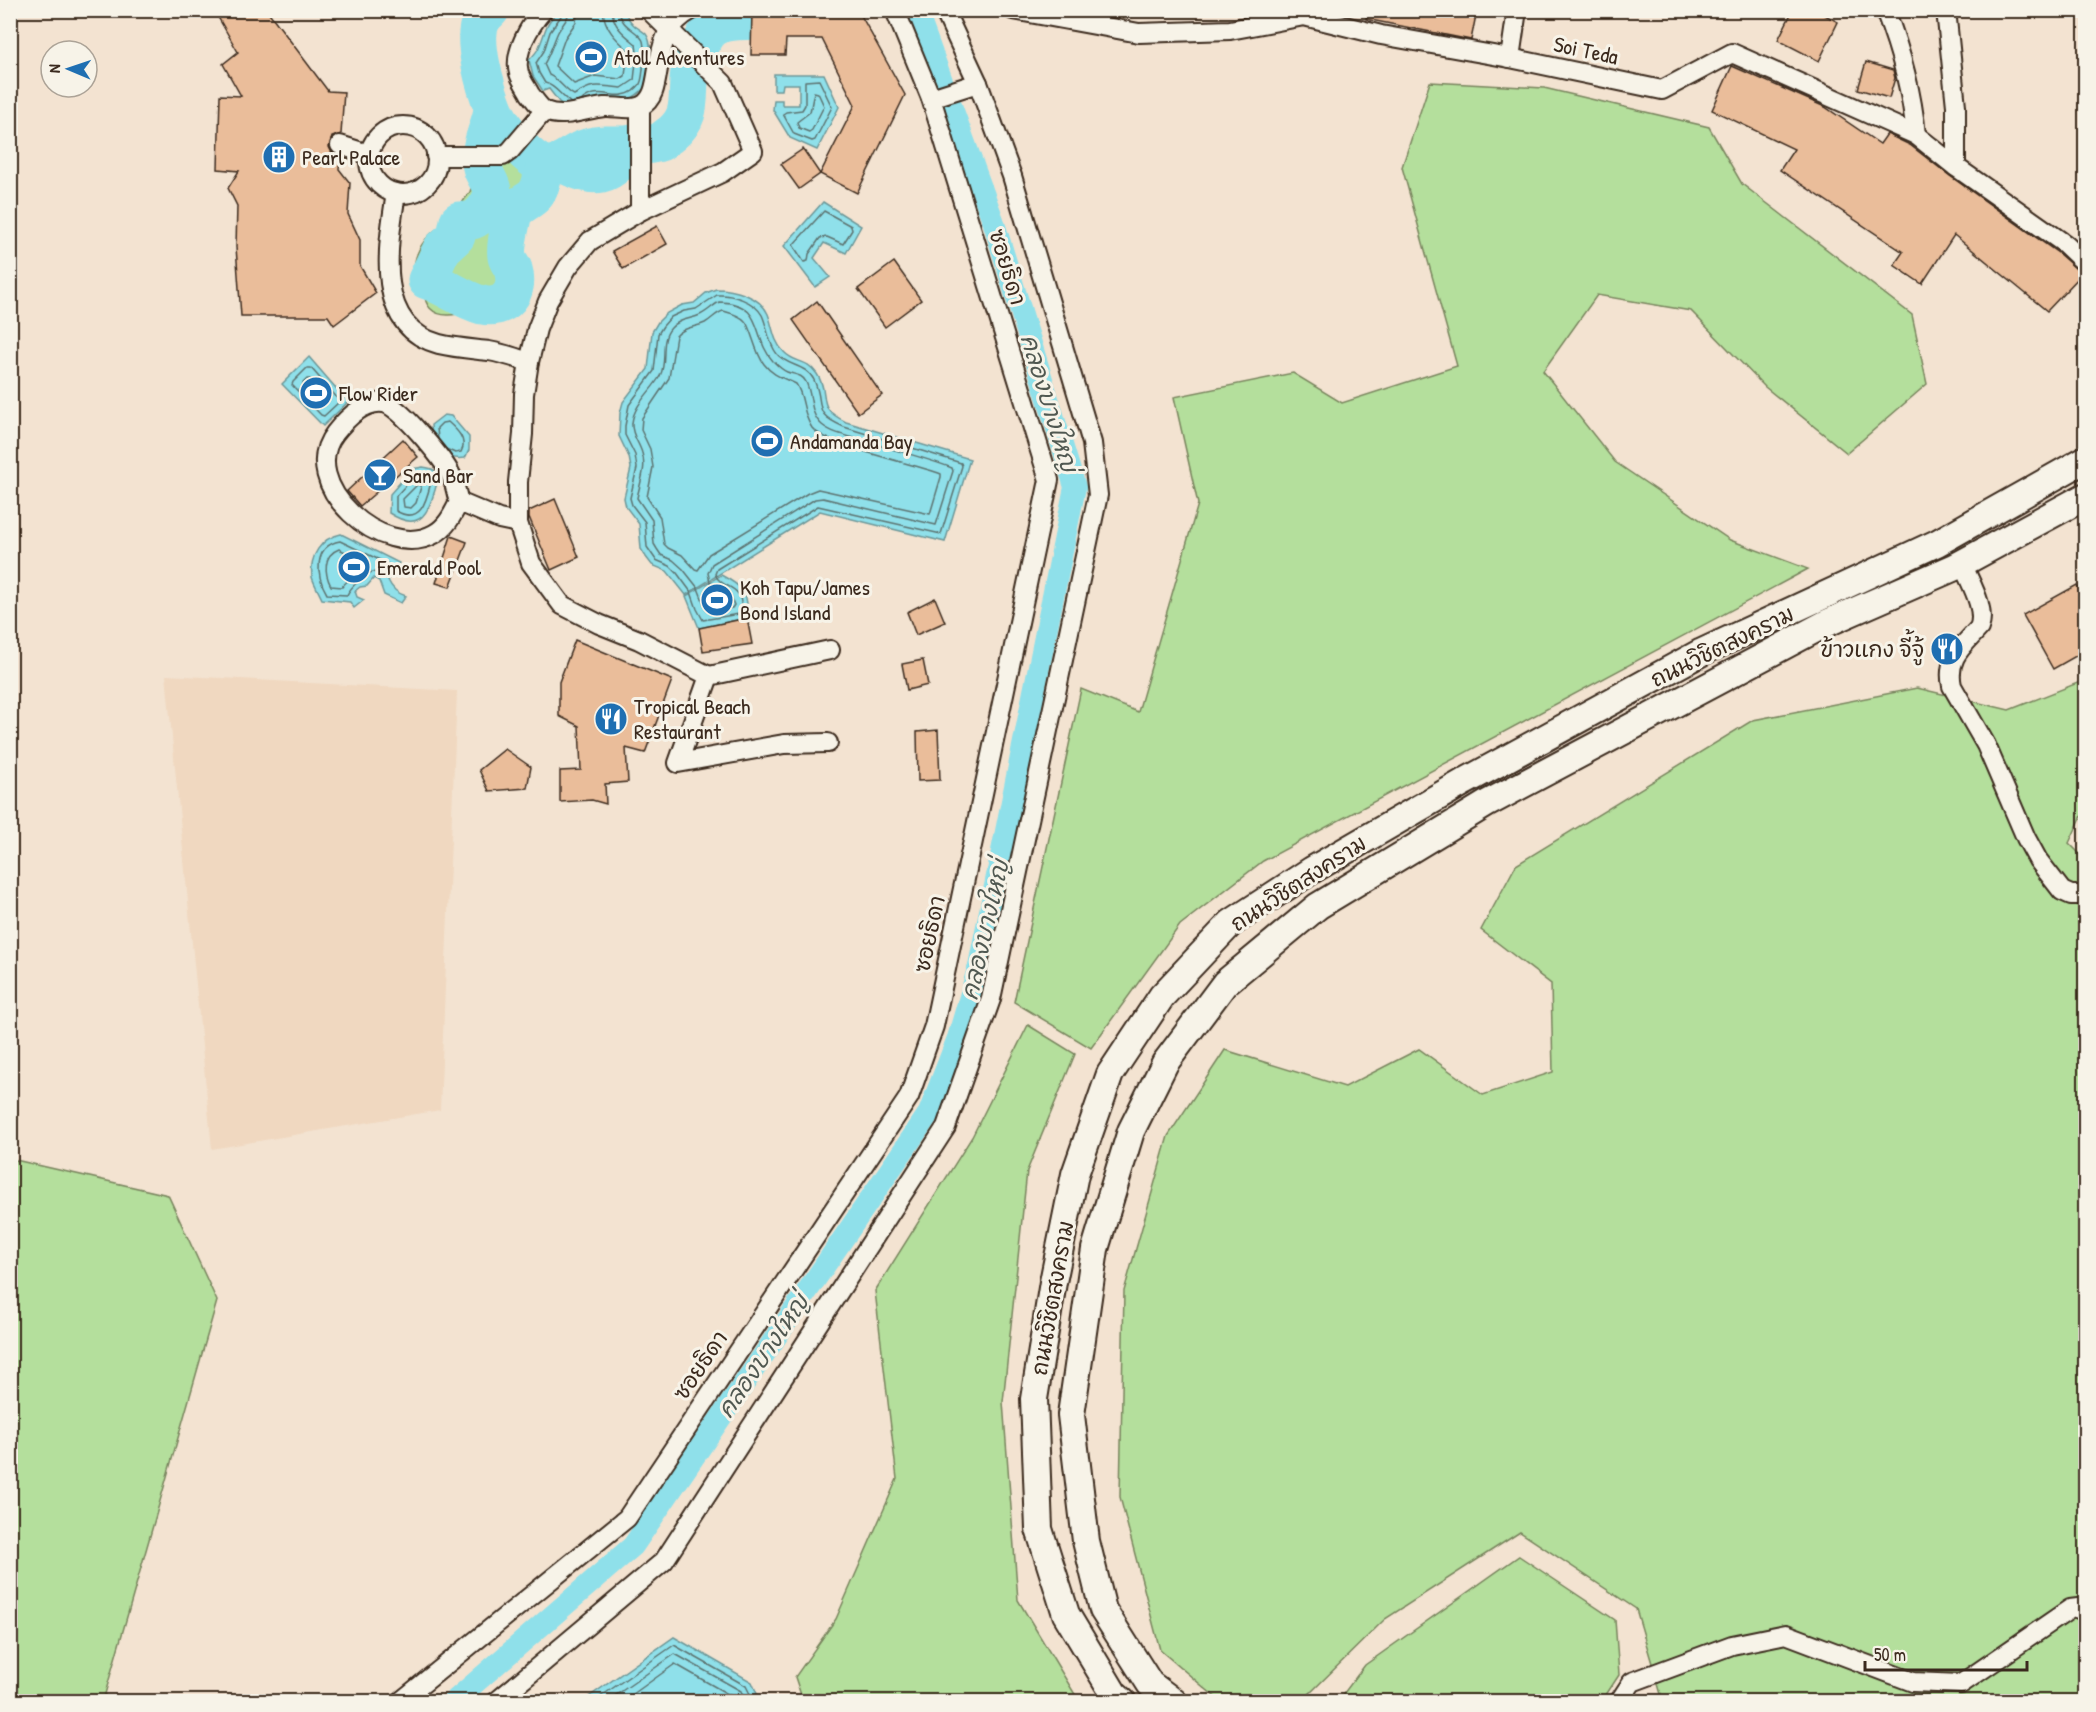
<svg xmlns="http://www.w3.org/2000/svg" width="2096" height="1712" viewBox="0 0 2096 1712" font-family="'Patrick Hand','Playpen Sans Thai',sans-serif">
	<rect width="100%" height="100%" fill="#f3e3d1"/>
	<filter id="ink" filterUnits="userSpaceOnUse"><feTurbulence type="fractalNoise" baseFrequency=".0167" numOctaves="2"/><feDisplacementMap in="SourceGraphic" scale="12" xChannelSelector="R" yChannelSelector="G"/><feConvolveMatrix kernelMatrix="1 2 1 2 8 2 1 2 1" color-interpolation-filters="sRGB"/></filter>
	<g filter="url(#ink)">
		<path fill="#f0d8c0" d="M 166,675 L 457,691 L 440,1110 L 212,1149 Z"/>
		<g fill="#b4df9c" stroke="#78845d" stroke-width="1.5">
			<path d="M 1430,82 L 1544,88 L 1709,127 L 1742,184 L 1912,315 L 1927,384 L 1847,453 L 1765,387 L 1691,311 L 1597,295 L 1543,371 L 1615,462 L 1730,540 L 1808,569 L 1263,861 L 1180,925 L 1091,1048 L 1014,1002 L 1081,689 L 1138,712 L 1198,504 L 1174,397 L 1293,373 L 1342,403 L 1457,366 L 1402,167 Z"/>
			<path d="M 494,110 C 507,132 522,154 546,165 C 543,174 541,188 534,195 C 527,203 514,206 512,218 C 509,236 522,244 525,261 C 529,277 529,314 506,316 C 497,317 488,309 481,305 C 474,308 466,312 458,314 C 433,319 419,305 427,280 L 420,276 L 414,268 C 415,252 425,236 440,227 C 445,223 453,223 459,221 L 459,207 L 470,192 Z"/>
			<path d="M 2085,680 L 2085,809 L 2069,843 L 2086,860 L 2085,1701 L 1663,1701 L 1636,1609 L 1520,1532 L 1385,1619 L 1302,1701 L 1220,1701 L 1160,1650 L 1120,1497 L 1124,1291 L 1168,1136 L 1225,1050 L 1345,1087 L 1419,1049 L 1483,1095 L 1553,1072 L 1551,984 L 1481,930 L 1516,865 L 1753,720 L 1917,688 L 2009,710 Z"/>
			<path d="M 1028,1025 L 1075,1054 L 1027,1171 L 1003,1402 L 1018,1600 L 1079,1701 L 803,1701 L 795,1677 L 836,1619 L 897,1479 L 875,1291 L 972,1137 Z"/>
			<path d="M 11,1159 L 168,1195 L 217,1301 L 103,1701 L 11,1701 Z"/>
			<path d="M 1519,1556 L 1615,1620 L 1619,1675 L 1602,1701 L 1338,1701 L 1365,1665 Z"/>
		</g>
		<g fill="#8fe0ea" stroke="#6d9798" stroke-width="1.5">
			<path d="M 559,11 L 624,11 C 627,16 630,22 635,26 C 639,29 643,31 646,34 C 655,46 648,71 648,85 C 631,101 628,103 606,99 C 601,99 596,98 592,100 C 583,104 583,108 571,110 L 559,102 L 549,89 L 543,91 L 533,76 L 529,60 C 532,57 536,53 538,49 C 546,33 544,23 559,11 Z"/>
			<path d="M 774,74 L 824,74 L 839,107 L 817,150 L 790,138 L 773,110 L 774,100 L 782,100 L 782,105 L 799,105 L 799,84 L 783,84 L 782,90 L 774,90 Z"/>
			<path d="M 823,202 L 861,226 L 846,253 L 824,243 L 814,258 L 830,277 L 815,287 L 784,246 Z"/>
			<path d="M 716,289 C 734,289 760,296 768,314 C 773,327 773,341 784,352 C 795,364 806,358 817,374 C 832,397 813,406 846,422 L 970,459 L 945,542 L 820,511 L 686,595 L 667,571 L 652,565 L 646,557 L 641,549 L 639,524 L 626,507 L 624,498 L 631,468 L 629,457 L 619,436 L 620,413 L 623,402 L 648,369 L 652,332 L 658,322 L 667,313 L 682,305 L 694,303 L 706,293 Z"/>
			<path d="M 309,357 L 348,402 L 323,426 L 282,384 Z"/>
			<path d="M 444,415 L 451,416 L 469,437 L 469,450 L 465,458 C 444,461 431,446 431,425 Z"/>
			<path d="M 423,467 C 428,468 433,468 436,472 C 440,478 436,485 435,490 C 427,518 417,531 389,513 L 390,494 L 412,469 Z"/>
			<path d="M 341,534 L 399,563 L 388,580 C 392,589 397,593 406,596 L 401,603 L 384,595 L 379,581 L 374,578 L 367,586 L 360,587 L 355,591 L 357,597 L 364,600 L 354,608 L 350,602 L 322,599 C 319,592 314,584 312,577 C 309,556 321,538 341,534 Z"/>
			<path d="M 721,575 C 744,587 749,593 747,618 L 699,628 L 686,596 Z"/>
			<path d="M 674,1637 L 752,1682 L 760,1701 L 583,1701 Z"/>
		</g>
		<g fill="none" stroke-linecap="round" stroke-linejoin="round">
			<g stroke="#5d7370" stroke-width="1.5">
				<path d="M 562,10 L 561,16 L 550,32 L 544,51 L 536,63 L 539,73 L 545,83 C 555,85 561,96 571,103"/>
				<path d="M 569,10 C 569,20 562,24 558,32 C 553,43 550,54 544,64 L 549,75 C 560,80 564,90 574,95 C 595,82 598,86 622,88 L 634,80 L 637,53 L 636,44 C 625,35 613,27 612,10"/>
				<path d="M 578,10 L 576,22 L 565,38 L 555,66 L 574,84 L 595,76 L 620,79 L 625,76 L 628,50 C 616,39 604,28 603,10"/>
				<path d="M 819,80 L 832,107 L 815,140 L 812,141 L 794,134 L 783,114 L 786,112 L 802,110 L 805,105 L 805,81 Z"/>
				<path d="M 814,92 L 818,93 L 824,106 L 812,130 L 809,132 L 799,128 L 797,122 L 810,112 Z"/>
				<path d="M 581,101 C 599,84 616,103 633,91 C 634,90 640,85 640,84 C 643,79 646,44 642,39 C 634,28 621,27 619,10"/>
				<path d="M 824,211 L 851,226 L 852,230 L 843,244 L 827,237 L 820,238 L 809,254 L 808,261 L 804,262 L 793,245 Z"/>
				<path d="M 717,295 C 732,294 754,301 762,315 C 768,328 768,343 777,354 C 788,367 806,364 814,380 C 826,407 810,412 844,427 L 961,463 L 962,466 L 941,534 L 818,506 L 717,569 L 715,574 C 722,591 744,582 741,612 L 739,614 L 703,620 L 697,609 L 691,592 L 677,573 L 670,566 L 656,560 L 647,547 L 645,522 L 632,505 L 630,498 L 637,468 L 635,455 L 625,435 L 625,426 L 629,405 L 654,371 L 658,334 L 663,326 L 671,317 L 684,311 L 696,309 Z"/>
				<path d="M 719,302 C 766,303 751,337 773,361 C 777,365 782,370 787,372 C 795,375 802,374 806,382 C 813,396 809,414 822,425 C 833,434 851,437 864,441 C 893,450 924,457 952,468 L 953,471 L 936,525 L 823,498 L 815,499 L 712,564 L 708,573 L 710,582 L 730,595 L 734,605 L 732,608 L 707,611 L 698,588 L 683,569 L 673,560 L 661,555 L 657,549 L 654,544 L 652,520 L 637,498 C 640,482 647,468 642,453 C 639,442 631,435 632,423 C 634,404 651,392 660,376 C 668,361 659,341 671,328 C 680,318 690,320 700,315 C 707,312 712,306 719,302 Z"/>
				<path d="M 723,311 C 730,313 740,315 745,321 C 751,327 755,353 764,364 C 773,376 784,378 796,384 C 805,397 802,414 812,428 C 827,446 915,464 941,474 L 941,477 L 930,514 L 818,489 L 808,493 L 709,554 L 698,570 L 695,569 L 682,555 L 668,548 L 664,544 L 660,517 L 647,497 L 653,467 L 650,449 L 641,430 L 642,418 L 669,378 L 676,336 C 685,326 695,328 705,323 C 712,319 716,313 723,311 Z"/>
				<path d="M 307,368 L 311,368 L 339,400 L 338,403 L 324,416 L 321,415 L 292,385 L 293,382 Z"/>
				<path d="M 307,379 L 310,379 L 328,399 L 325,405 L 322,405 L 303,386 L 303,383 Z"/>
				<path d="M 438,439 L 437,428 L 442,423 L 448,422 C 457,430 468,440 461,452 L 455,453 L 446,449"/>
				<path d="M 423,473 L 430,475 L 432,478 C 427,497 423,526 396,511 L 396,496 L 415,475 Z"/>
				<path d="M 418,484 L 421,487 L 416,503 L 411,508 L 404,507 L 403,499 Z"/>
				<path d="M 340,541 L 388,564 L 389,569 L 383,575 C 381,575 375,572 373,572 C 365,573 350,588 347,595 L 327,594 C 316,576 313,546 340,541 Z"/>
				<path d="M 339,549 L 366,562 L 368,565 C 360,573 349,577 342,587 L 331,586 C 324,573 323,555 339,549 Z"/>
				<path d="M 593,1702 L 674,1645 L 746,1686 L 754,1702"/>
				<path d="M 606,1702 L 675,1654 L 741,1691 L 746,1702"/>
				<path d="M 622,1702 L 675,1664 L 733,1697 L 736,1702"/>
			</g>
			<path stroke="#8fe0ea" stroke-width="22" d="M 453,1702 L 633,1546 L 929,1113 L 958,1038 L 979,966 L 1075,487 L 993,220 L 916,10"/>
			<g stroke="#8fe0ea" stroke-width="39">
				<path d="M 490,10 C 487,13 483,17 481,21 C 471,40 486,89 494,109 C 500,125 528,162 546,165 C 560,167 574,151 587,148 C 609,141 643,149 660,142 C 663,140 668,136 671,134 C 694,115 686,97 690,71 C 691,63 696,54 700,46 C 703,40 707,32 713,28 C 733,13 765,29 781,10"/>
				<path d="M 492,115 C 489,128 482,142 481,156 C 478,180 506,185 483,212 C 476,220 470,222 459,221 L 456,236 L 442,249 L 427,280 C 446,286 462,300 482,305 C 505,310 520,292 513,269 C 512,265 508,262 507,257 C 505,247 510,227 512,217 C 515,205 528,203 535,195 C 541,188 543,174 546,165"/>
				<path d="M 560,162 C 596,180 610,180 632,144"/>
			</g>
		</g>
		<g fill="#eabd9a" stroke="#3b2a1e" stroke-width="1.5">
			<path d="M 214,10 L 267,10 L 328,91 L 344,92 L 341,134 L 332,137 L 329,147 L 332,153 L 340,157 L 339,169 L 350,183 L 348,214 L 360,240 L 360,266 L 376,293 L 334,325 L 328,316 L 241,316 L 236,247 L 237,206 L 228,188 L 239,171 L 218,169 L 220,95 L 241,96 L 223,64 L 238,52 Z"/>
			<path d="M 752,10 L 858,10 L 905,95 L 857,193 L 820,174 L 855,105 L 822,39 L 786,39 L 785,55 L 751,55 Z"/>
			<path d="M 1367,10 L 1477,10 L 1471,40 L 1366,19 Z"/>
			<path d="M 1793,10 L 1816,10 L 1838,22 L 1819,61 L 1778,40 Z"/>
			<path d="M 1866,62 L 1893,70 L 1895,78 L 1889,98 L 1858,89 Z"/>
			<path d="M 1732,66 L 1825,107 L 1880,144 L 1887,134 L 1910,145 L 1950,176 L 2058,253 L 2082,274 L 2047,311 L 1954,235 L 1922,284 L 1894,265 L 1903,252 L 1780,170 L 1794,149 L 1712,110 Z"/>
			<path d="M 803,149 L 820,174 L 799,189 L 781,164 Z"/>
			<path d="M 657,226 L 667,244 L 623,269 L 612,251 Z"/>
			<path d="M 894,262 L 921,300 L 885,327 L 858,289 Z"/>
			<path d="M 817,301 L 882,395 L 858,413 L 793,320 Z"/>
			<path d="M 403,439 L 418,457 L 360,506 L 347,491 Z"/>
			<path d="M 555,499 L 579,557 L 551,570 L 529,517 L 529,511 Z"/>
			<path d="M 451,536 L 467,542 L 450,587 L 436,583 Z"/>
			<path d="M 2077,585 L 2085,599 L 2085,644 L 2080,647 L 2083,652 L 2053,669 L 2023,615 Z"/>
			<path d="M 935,598 L 945,622 L 916,635 L 907,612 Z"/>
			<path d="M 747,618 L 752,644 L 703,651 L 699,628 Z"/>
			<path d="M 575,640 L 672,680 L 645,753 L 626,748 L 628,782 L 605,784 L 606,804 L 592,800 L 560,802 L 560,771 L 581,770 L 579,726 L 559,716 L 559,682 Z"/>
			<path d="M 923,660 L 928,685 L 907,690 L 902,664 Z"/>
			<path d="M 938,730 L 940,780 L 918,781 L 917,732 Z"/>
			<path d="M 505,749 L 531,767 L 527,788 L 489,791 L 479,770 Z"/>
		</g>
		<g fill="none" stroke-linecap="round" stroke-linejoin="round">
			<g stroke="#3b2a1e" stroke-width="22">
				<g id="street">
					<path d="M 543,10 C 530,25 513,53 519,73 C 521,80 527,88 530,94 C 534,99 540,108 545,111 C 564,119 585,109 604,107 C 615,106 630,111 641,106 C 669,93 644,34 692,10"/>
					<path d="M 649,10 L 723,83 L 753,151 L 723,172 L 640,211 L 590,241 L 568,267 L 548,301 L 537,329 L 529,362 L 524,394 L 523,434 L 518,482 L 518,523 L 531,563 L 562,605 L 599,624 L 639,640 L 709,676 L 678,763 L 784,744 L 828,743"/>
					<path d="M 1013,10 L 1139,33 L 1230,30 L 1304,16 L 1381,35 L 1510,58 L 1662,90 L 1732,53 L 1916,135 L 1956,167 L 2065,244 L 2086,264"/>
					<path d="M 1885,10 C 1901,51 1912,92 1916,135"/>
					<path d="M 1946,10 L 1956,106 L 1956,167"/>
					<path d="M 1510,58 L 1517,10"/>
					<path d="M 931,98 L 978,83"/>
					<circle cx="403" cy="160" r="34"/>
					<path d="M 340,145 L 368,154"/>
					<path d="M 436,156 L 503,156 L 510,151 L 544,111"/>
					<path d="M 396,193 C 388,244 373,327 439,344 C 456,348 472,349 489,351 C 502,353 516,358 529,362"/>
					<path d="M 640,211 L 640,107"/>
					<path d="M 459,502 C 453,514 447,527 434,534 C 384,562 295,484 335,433 C 346,419 364,400 384,403 C 399,405 444,460 451,475 C 455,483 456,493 459,502 L 499,519 L 518,523"/>
					<path d="M 1962,563 C 1969,581 1987,609 1979,628 C 1962,647 1946,658 1952,686 L 1986,745 L 2026,838 L 2038,860 L 2062,891 L 2071,895 L 2085,895"/>
					<path d="M 709,676 L 830,650"/>
					<path d="M 400,1702 L 627,1518 L 909,1097 L 934,1026 L 1049,480 L 931,98 L 895,10"/>
					<path d="M 496,1702 L 664,1561 L 946,1127 L 991,999 L 1098,495 L 1092,443 L 1012,176 L 978,83 L 944,10"/>
					<path d="M 1619,1702 L 1632,1682 L 1732,1645 L 1786,1634 L 1913,1682 L 1961,1684 L 2070,1609 L 2086,1607"/>
				</g>
			</g>
			<g stroke="#3b2a1e" stroke-width="30">
				<g id="secondary">
					<path d="M 1123,1702 L 1114,1694 L 1066,1614 L 1039,1529 L 1034,1399 L 1053,1282 L 1075,1174 L 1110,1074 L 1162,996 L 1231,923 L 1312,870 L 1464,782 L 1702,652 L 1937,543 L 2086,459"/>
					<path d="M 1174,1702 L 1150,1684 L 1103,1610 L 1086,1541 L 1071,1415 L 1095,1249 L 1131,1131 L 1165,1063 L 1225,983 L 1318,906 L 1488,803 L 1827,623 L 1955,567 L 2086,496"/>
				</g>
			</g>
			<use href="#street" stroke="#f7f3e8" stroke-width="18"/>
			<use href="#secondary" stroke="#f7f3e8" stroke-width="26"/>
		</g>
	</g>
	<defs>
		<g id="stadium-disc" transform="scale(1.725)"><circle r="9.5" fill="#1f6fb2" stroke="#f7f3e8"/><path d="M0-5a6.5 5 0 1 0 0 10a6.5 5 0 1 0 0-10ZM-3.5-1.8h7v3.6h-7Z" fill="#fff"/></g>
		<g id="building-disc" transform="scale(1.725)"><circle r="9.5" fill="#1f6fb2" stroke="#f7f3e8"/><path d="M-4-6H4V6H1V3H-1V6H-4ZM-2.5-4.3h1.7v1.8h-1.7ZM.8-4.3h1.7v1.8H.8ZM-2.5-1h1.7V.8h-1.7ZM.8-1h1.7V.8H.8Z" fill="#fff"/></g>
		<g id="bar-disc" transform="scale(1.725)"><circle r="9.5" fill="#1f6fb2" stroke="#f7f3e8"/><path d="M-6-5H6L.8 .8V4.5H3.5V6h-7V4.5H-.8V.8Z" fill="#fff"/></g>
		<g id="restaurant-disc" transform="scale(1.725)"><circle r="9.5" fill="#1f6fb2" stroke="#f7f3e8"/><path d="M-5-6h1v4h1v-4h1v4h1v-4h1v5L-1.5 .5V6h-2V.5L-5-1ZM5-6V6H3V1.5H1.5Q1.5-4 5-6Z" fill="#fff"/></g>
	</defs>
	<g fill-rule="evenodd">
		<use href="#stadium-disc" x="591" y="57"/>
		<use href="#building-disc" x="279" y="157"/>
		<use href="#stadium-disc" x="316" y="393"/>
		<use href="#stadium-disc" x="767" y="441"/>
		<use href="#bar-disc" x="380" y="475"/>
		<use href="#stadium-disc" x="354" y="567"/>
		<use href="#stadium-disc" x="717" y="600"/>
		<use href="#restaurant-disc" x="1947" y="649"/>
		<use href="#restaurant-disc" x="611" y="719"/>
	</g>
	<g text-anchor="middle" stroke-width="6" stroke-linejoin="round" paint-order="stroke">
		<g font-size="22" fill="#3b2a1e" stroke="#f7f3e8">
			<text transform="translate(1586 50) rotate(12)" y="8">Soi Teda</text>
			<text transform="translate(1008 267) rotate(73)" y="8">ซอยธิดา</text>
			<text transform="translate(1722 646) rotate(-26)" y="8">ถนนวิชิตสงคราม</text>
			<text transform="translate(1298 883) rotate(-33)" y="8">ถนนวิชิตสงคราม</text>
			<text transform="translate(929 934) rotate(-78)" y="8">ซอยธิดา</text>
			<text transform="translate(1052 1298) rotate(-80)" y="8">ถนนวิชิตสงคราม</text>
			<text transform="translate(700 1365) rotate(-56)" y="8">ซอยธิดา</text>
		</g>
		<g font-size="22" fill="#3b2a1e" stroke="#f7f3e8" text-anchor="start">
			<text x="614" y="65">Atoll Adventures</text>
			<text x="302" y="165">Pearl Palace</text>
			<text x="339" y="401">Flow Rider</text>
			<text x="790" y="449">Andamanda Bay</text>
			<text x="403" y="483">Sand Bar</text>
			<text x="377" y="575">Emerald Pool</text>
			<text x="740" y="595">Koh Tapu/James<tspan x="740" dy="25">Bond Island</tspan></text>
			<text x="1924" y="657" text-anchor="end">ข้าวแกง จี้จู้</text>
			<text x="634" y="714">Tropical Beach<tspan x="634" dy="25">Restaurant</tspan></text>
		</g>
		<g font-size="24" font-style="italic" fill="#505851" stroke="#f7f3e8">
			<text transform="translate(1049 403) rotate(73)" y="8">คลองบางใหญ่</text>
			<text transform="translate(985 930) rotate(-77)" y="8">คลองบางใหญ่</text>
			<text transform="translate(763 1356) rotate(-56)" y="8">คลองบางใหญ่</text>
		</g>
	</g>
	<rect width="2096" height="1712" fill="none" stroke="#f7f3e8" stroke-width="36"/>
	<rect x="18" y="18" width="2060" height="1676" fill="none" stroke="#3b2a1e" stroke-width="2" filter="url(#ink)"/>
	<g transform="translate(69 69) rotate(272)"><circle r="28" fill="#f7f3e8" stroke="#aca397" stroke-width="1.5"/>
	<path d="M0-4.5L10 22L0 15L-10 22Z" fill="#1f6fb2"/>
	<text y="-9" font-size="16" font-weight="bold" text-anchor="middle" fill="#3b2a1e">N</text>
	</g>
	<path d="M1865 1661v9h162v-9" fill="none" stroke="#3b2a1e" stroke-width="3"/>
	<text x="1874" y="1661" font-size="18" fill="#3b2a1e" stroke="#f7f3e8" stroke-width="4.5" paint-order="stroke">50 m</text>
</svg>
